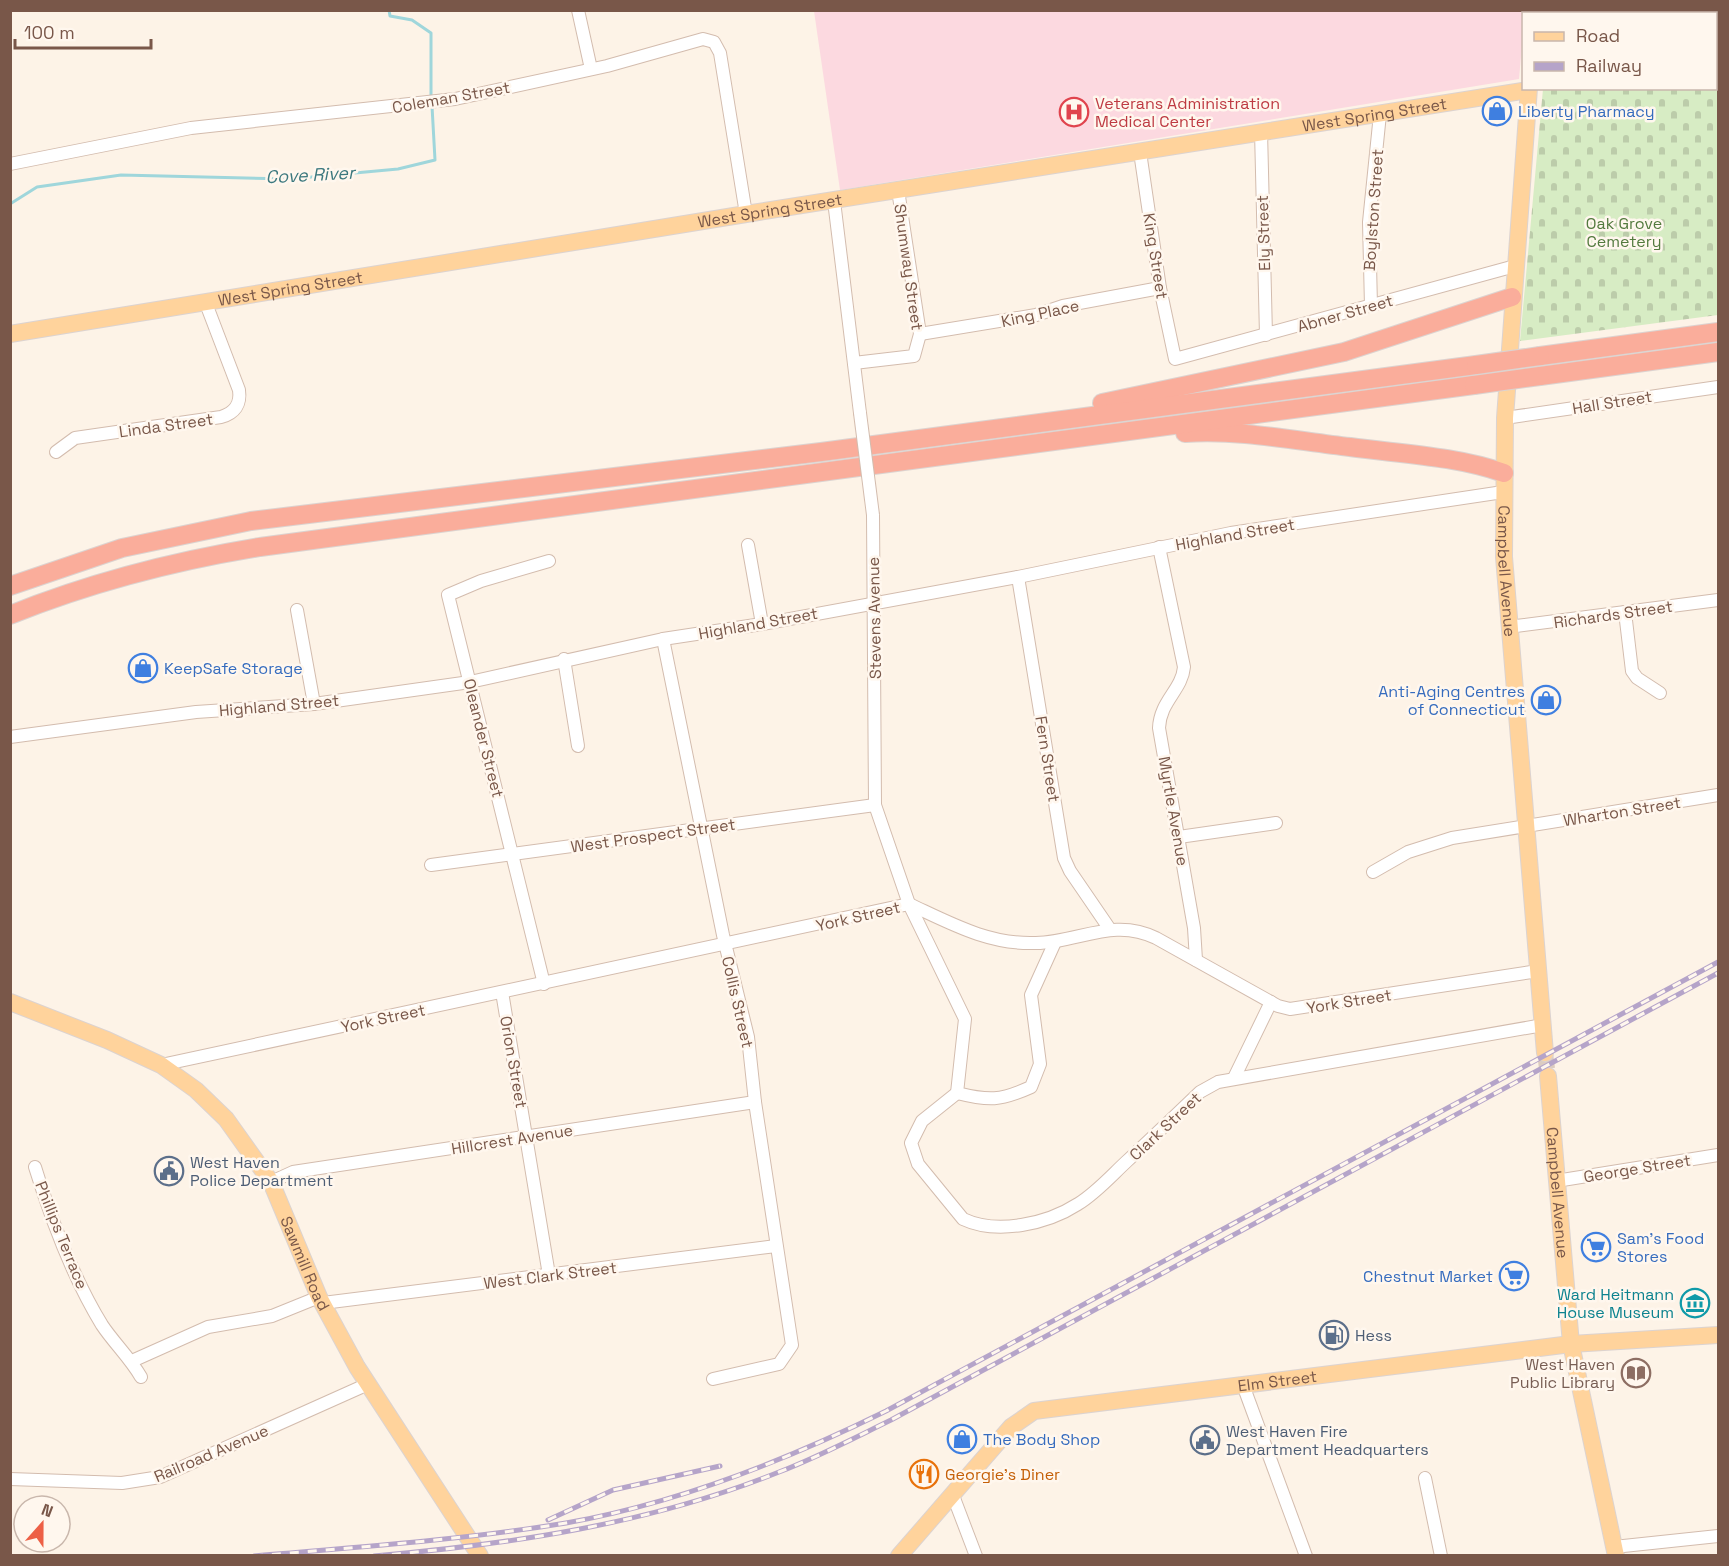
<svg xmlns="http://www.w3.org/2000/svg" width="1729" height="1566" viewBox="0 0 1729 1566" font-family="'Space Grotesk',sans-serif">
	<defs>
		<pattern id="cemetery-stones" width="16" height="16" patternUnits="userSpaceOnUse" patternTransform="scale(1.5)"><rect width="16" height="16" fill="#d7ecc4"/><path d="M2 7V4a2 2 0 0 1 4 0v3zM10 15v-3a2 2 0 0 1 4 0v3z" fill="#bcccaa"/></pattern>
	</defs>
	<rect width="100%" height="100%" fill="#fdf3e7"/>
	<path fill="#fcd9e0" d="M 814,11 L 814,10 L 1525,11 L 1519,79 L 840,190 Z"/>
	<path fill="url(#cemetery-stones)" d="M 1655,10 L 1718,11 L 1718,315 L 1520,341 L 1543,89 L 1716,88 L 1716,14 L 1644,13 Z"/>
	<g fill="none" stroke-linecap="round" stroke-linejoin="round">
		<g stroke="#9fd6db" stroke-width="3">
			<path d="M 389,10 L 390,16 L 412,20 L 431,33 L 431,100"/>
			<path d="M 10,204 L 37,187 L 121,175 L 290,179 L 398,169 L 435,160 L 432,106"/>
		</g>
		<path stroke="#dcccc0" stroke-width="16" stroke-dasharray="16 8" stroke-linecap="butt" d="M 1545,1053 L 1548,1076"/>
		<g stroke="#d3bcae" stroke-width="14">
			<g id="minor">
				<path d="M 578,10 L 591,69"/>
				<path d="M 1261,131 L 1266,335"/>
				<path d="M 1140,152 L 1160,288 L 1175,359 L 1515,266"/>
				<path d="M 10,164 L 191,128 L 455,99 L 607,66 L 703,39 L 714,42 L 720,53 L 746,214"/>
				<path d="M 834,201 L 860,413"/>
				<path d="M 1371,306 L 1369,222 L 1380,114"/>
				<path d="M 920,334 L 1036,315 L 1063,306 L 1160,288"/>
				<path d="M 854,363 L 914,356 L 920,334 L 898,190"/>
				<path d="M 1505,418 L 1718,387"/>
				<path d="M 56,452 L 75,438 L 221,417 C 235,413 241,404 239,390 L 205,301"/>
				<path d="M 873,515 L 875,805 L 909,904 L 965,1019 L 957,1093 C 989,1101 1000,1101 1031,1087 L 1040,1064 L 1031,995 L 1055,942"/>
				<path d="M 748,545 L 762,624"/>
				<path d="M 1159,547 L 1184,667 C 1182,690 1160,701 1159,728 L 1194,928 L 1196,960"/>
				<path d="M 1018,577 L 1064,858 L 1070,871 L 1109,928"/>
				<path d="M 297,610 L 314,704"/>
				<path d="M 1625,612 L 1632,671 L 1637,678 L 1660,693"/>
				<path d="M 1508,627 L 1718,600"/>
				<path d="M 663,639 L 723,935 L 748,1037 L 755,1102 L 792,1345 L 779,1364 L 713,1379"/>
				<path d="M 564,659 L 578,746"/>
				<path d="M 10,737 L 196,712 L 314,704 L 470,682 L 663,639 L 762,624 L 1018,577 L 1231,533 L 1503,492"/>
				<path d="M 1179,837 L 1276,823"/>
				<path d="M 431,865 L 875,805"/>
				<path d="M 1373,872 L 1408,852 L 1452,838 L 1718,795"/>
				<path d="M 544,984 L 448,595 L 481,581 L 549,561"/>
				<path d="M 502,992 L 549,1275"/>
				<path d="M 161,1065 L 909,904 C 950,923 989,945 1036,943 C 1079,942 1114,917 1156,938 L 1278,1006 L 1290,1009 L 1538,971"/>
				<path d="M 1234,1078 L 1271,1002"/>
				<path d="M 957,1093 L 922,1121 L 911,1143 L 918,1164 L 963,1219 C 997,1235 1047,1224 1078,1204 C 1096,1193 1111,1176 1126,1162 C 1151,1139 1175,1116 1200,1092 L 1218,1082 L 1543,1025"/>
				<path d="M 35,1167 C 52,1222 72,1276 102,1325 C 114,1343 130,1358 141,1377"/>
				<path d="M 1556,1181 L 1718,1155"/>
				<path d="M 271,1182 L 293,1172 L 755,1102"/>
				<path d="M 323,1303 L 776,1246"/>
				<path d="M 132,1361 L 208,1327 L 272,1316 L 319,1297"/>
				<path d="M 1243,1385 L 1306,1556"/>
				<path d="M 1425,1478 L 1441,1556"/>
				<path d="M 10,1479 L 122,1483 L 160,1477 L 368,1384"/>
				<path d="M 952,1493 L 976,1556"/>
				<path d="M 1614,1547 L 1718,1536"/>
			</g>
		</g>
		<g stroke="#dcd3d0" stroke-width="18">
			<g id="major">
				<path d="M 1538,14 L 1538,10"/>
				<path d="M 1603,14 L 1614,10"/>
				<path id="s1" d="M 1529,88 L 1505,418 L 1504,557 L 1545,1053"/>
				<path id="s2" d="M 10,334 L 746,214 L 1528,90"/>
				<path id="s3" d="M 10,1002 L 107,1040 L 161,1065 L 196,1090 L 226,1119 L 271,1182 L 319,1297 L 357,1367 L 480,1556"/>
				<path id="s4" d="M 1548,1076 L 1571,1344 L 1616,1556"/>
				<path id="s5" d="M 899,1556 L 1011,1427 L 1034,1411 L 1571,1344 L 1718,1335"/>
			</g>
		</g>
		<g stroke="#dcd3d0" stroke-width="20">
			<g id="highway">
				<path d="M 1540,356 L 1718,332"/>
				<path d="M 1540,376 L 1718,352"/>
				<path d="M 1102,403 L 1344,352 L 1512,297"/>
				<path d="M 1185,433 C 1239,429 1296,441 1350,447 C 1401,454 1455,456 1504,473"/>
				<path d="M 10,586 L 122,548 L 251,521 L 821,452 L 1476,365"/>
				<path d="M 10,615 C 92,582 174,561 260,547 L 1474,385"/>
			</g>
		</g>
		<use href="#minor" stroke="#fff" stroke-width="12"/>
		<use href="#major" stroke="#ffd39c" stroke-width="16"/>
		<use href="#highway" stroke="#faad9b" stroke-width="18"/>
		<g stroke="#b5a4c9" stroke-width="5">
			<g id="rail">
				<path d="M 548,1520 L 613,1490 L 720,1466"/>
				<path d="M 254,1556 C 358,1547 463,1540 566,1523 C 678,1503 785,1461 886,1411 L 1718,962"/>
				<path d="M 374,1556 C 512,1544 650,1524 779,1472 C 818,1457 854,1438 891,1420 L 1718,973"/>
			</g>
		</g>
		<use href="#rail" stroke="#fff7ee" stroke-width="3" stroke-dasharray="9" stroke-linecap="butt"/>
		<g stroke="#d3bcae" stroke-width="14" stroke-linecap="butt">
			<path id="minor-bridge" d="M 860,413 L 873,515"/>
		</g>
		<g stroke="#dcd3d0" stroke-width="20" stroke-linecap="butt">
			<g id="highway-bridge">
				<path d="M 1476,365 L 1540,356"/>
				<path d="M 1474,385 L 1540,376"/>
			</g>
		</g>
		<use href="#minor-bridge" stroke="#fff" stroke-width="12"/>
		<use href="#highway-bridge" stroke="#faad9b" stroke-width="18"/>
	</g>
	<defs>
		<g id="shop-ring" transform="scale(1.5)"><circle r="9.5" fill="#fff7ee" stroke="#3f7fe0" stroke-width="1.5"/><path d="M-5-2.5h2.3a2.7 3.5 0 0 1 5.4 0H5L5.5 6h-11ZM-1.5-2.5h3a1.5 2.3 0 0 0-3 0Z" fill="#3f7fe0"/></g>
		<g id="hospital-ring" transform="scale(1.5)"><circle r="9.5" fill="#fff7ee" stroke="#e0444e" stroke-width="1.5"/><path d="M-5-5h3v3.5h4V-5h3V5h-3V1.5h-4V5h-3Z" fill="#e0444e"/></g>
		<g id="civic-ring" transform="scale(1.5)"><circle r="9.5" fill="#fff7ee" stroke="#5c6f8a" stroke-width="1.5"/><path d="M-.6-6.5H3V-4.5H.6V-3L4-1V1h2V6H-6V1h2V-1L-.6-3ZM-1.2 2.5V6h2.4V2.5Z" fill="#5c6f8a"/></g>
		<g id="supermarket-ring" transform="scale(1.5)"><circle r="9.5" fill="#fff7ee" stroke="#3f7fe0" stroke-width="1.5"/><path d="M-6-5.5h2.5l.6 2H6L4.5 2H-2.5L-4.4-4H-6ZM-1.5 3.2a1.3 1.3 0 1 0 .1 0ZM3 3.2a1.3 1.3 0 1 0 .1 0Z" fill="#3f7fe0"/></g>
		<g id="museum-ring" transform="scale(1.5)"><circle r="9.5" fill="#fff7ee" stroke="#0f9aa8" stroke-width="1.5"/><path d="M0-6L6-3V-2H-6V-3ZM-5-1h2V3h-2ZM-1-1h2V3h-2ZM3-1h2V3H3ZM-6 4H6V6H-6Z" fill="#0f9aa8"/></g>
		<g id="fuel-ring" transform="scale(1.5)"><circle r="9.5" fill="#fff7ee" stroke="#5c6f8a" stroke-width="1.5"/><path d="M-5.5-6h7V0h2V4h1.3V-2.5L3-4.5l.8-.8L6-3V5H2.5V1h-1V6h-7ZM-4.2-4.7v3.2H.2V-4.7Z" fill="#5c6f8a"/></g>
		<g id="library-ring" transform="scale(1.5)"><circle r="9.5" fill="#fff7ee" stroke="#8d6e63" stroke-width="1.5"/><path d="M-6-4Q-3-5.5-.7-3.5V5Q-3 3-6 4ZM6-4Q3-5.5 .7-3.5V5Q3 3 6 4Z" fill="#8d6e63"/></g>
		<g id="restaurant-ring" transform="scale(1.5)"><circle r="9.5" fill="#fff7ee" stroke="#e8710a" stroke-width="1.5"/><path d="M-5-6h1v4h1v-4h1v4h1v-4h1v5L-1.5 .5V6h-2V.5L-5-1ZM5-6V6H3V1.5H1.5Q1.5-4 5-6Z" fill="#e8710a"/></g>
	</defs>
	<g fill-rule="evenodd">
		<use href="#shop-ring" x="1497" y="111"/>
		<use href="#hospital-ring" x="1074" y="112"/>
		<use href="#shop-ring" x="143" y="668"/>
		<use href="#shop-ring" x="1546" y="700"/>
		<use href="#civic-ring" x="169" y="1171"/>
		<use href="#supermarket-ring" x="1596" y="1247"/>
		<use href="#supermarket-ring" x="1514" y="1276"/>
		<use href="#museum-ring" x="1695" y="1303"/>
		<use href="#fuel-ring" x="1334" y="1335"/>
		<use href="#library-ring" x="1636" y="1373"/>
		<use href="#shop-ring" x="962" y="1439"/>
		<use href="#civic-ring" x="1205" y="1440"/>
		<use href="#restaurant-ring" x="924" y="1474"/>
	</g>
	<g text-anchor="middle" stroke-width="5" stroke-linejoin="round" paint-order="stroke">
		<g font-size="16" fill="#795749" stroke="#fff7ee">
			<text transform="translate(451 97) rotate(-10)" y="6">Coleman Street</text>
			<text dy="6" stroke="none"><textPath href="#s2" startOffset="1382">West Spring Street</textPath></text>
			<text transform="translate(1373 210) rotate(-86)" y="6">Boylston Street</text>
			<text dy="6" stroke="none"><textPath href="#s2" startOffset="770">West Spring Street</textPath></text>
			<text transform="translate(1263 233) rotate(-92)" y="6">Ely Street</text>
			<text transform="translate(1156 256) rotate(81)" y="6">King Street</text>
			<text transform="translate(909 267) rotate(82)" y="6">Shumway Street</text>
			<text dy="6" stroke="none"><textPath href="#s2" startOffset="284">West Spring Street</textPath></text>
			<text transform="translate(1040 313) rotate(-12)" y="6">King Place</text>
			<text transform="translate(1345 313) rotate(-16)" y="6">Abner Street</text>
			<text transform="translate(1612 402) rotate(-9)" y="6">Hall Street</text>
			<text transform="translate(166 425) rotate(-8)" y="6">Linda Street</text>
			<text transform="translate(1235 534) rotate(-10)" y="6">Highland Street</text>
			<text dy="6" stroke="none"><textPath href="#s1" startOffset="484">Campbell Avenue</textPath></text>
			<text transform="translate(1613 614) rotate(-8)" y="6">Richards Street</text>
			<text transform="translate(874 618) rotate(-91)" y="6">Stevens Avenue</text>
			<text transform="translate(758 623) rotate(-10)" y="6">Highland Street</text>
			<text transform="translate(279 705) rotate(-5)" y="6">Highland Street</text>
			<text transform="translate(484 738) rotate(76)" y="6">Oleander Street</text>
			<text transform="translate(1048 759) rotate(81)" y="6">Fern Street</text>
			<text transform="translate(1174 811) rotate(80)" y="6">Myrtle Avenue</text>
			<text transform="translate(1622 811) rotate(-9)" y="6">Wharton Street</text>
			<text transform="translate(653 835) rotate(-8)" y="6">West Prospect Street</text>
			<text transform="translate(858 916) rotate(-13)" y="6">York Street</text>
			<text transform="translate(1349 1001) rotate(-9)" y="6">York Street</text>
			<text transform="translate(738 1002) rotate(77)" y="6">Collis Street</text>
			<text transform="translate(383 1018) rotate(-12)" y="6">York Street</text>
			<text transform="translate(514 1062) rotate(80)" y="6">Orion Street</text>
			<text transform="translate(1165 1126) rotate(-43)" y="6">Clark Street</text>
			<text transform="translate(512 1139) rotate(-9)" y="6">Hillcrest Avenue</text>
			<text transform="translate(1637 1168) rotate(-9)" y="6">George Street</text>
			<text dy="6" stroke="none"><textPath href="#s4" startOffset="117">Campbell Avenue</textPath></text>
			<text transform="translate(62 1235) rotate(68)" y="6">Phillips Terrace</text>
			<text dy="6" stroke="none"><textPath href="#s3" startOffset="414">Sawmill Road</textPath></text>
			<text transform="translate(550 1275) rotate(-7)" y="6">West Clark Street</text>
			<text dy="6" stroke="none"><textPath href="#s5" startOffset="444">Elm Street</textPath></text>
			<text transform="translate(211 1453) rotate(-23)" y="6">Railroad Avenue</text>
		</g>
		<g font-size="16" fill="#be3a42" stroke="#fff7ee" text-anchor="start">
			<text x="1095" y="109">Veterans Administration<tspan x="1095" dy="18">Medical Center</tspan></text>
		</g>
		<g font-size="16" fill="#366cbe" stroke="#fff7ee" text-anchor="start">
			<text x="1518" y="117">Liberty Pharmacy</text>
			<text x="164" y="674">KeepSafe Storage</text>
			<text x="1525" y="697" text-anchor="end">Anti-Aging Centres<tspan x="1525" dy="18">of Connecticut</tspan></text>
			<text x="1617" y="1244">Sam’s Food<tspan x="1617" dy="18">Stores</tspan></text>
			<text x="1493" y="1282" text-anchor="end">Chestnut Market</text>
			<text x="983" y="1445">The Body Shop</text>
		</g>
		<g font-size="16" fill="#537a3e" stroke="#fff7ee">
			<text x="1624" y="229">Oak Grove<tspan x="1624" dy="18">Cemetery</tspan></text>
		</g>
		<g font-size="16" fill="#4e5e75" stroke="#fff7ee" text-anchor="start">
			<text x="190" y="1168">West Haven<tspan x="190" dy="18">Police Department</tspan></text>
			<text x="1355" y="1341">Hess</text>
			<text x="1226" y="1437">West Haven Fire<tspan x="1226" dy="18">Department Headquarters</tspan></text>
		</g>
		<g font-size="16" fill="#0d838f" stroke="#fff7ee" text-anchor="end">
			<text x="1674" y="1300">Ward Heitmann<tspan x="1674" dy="18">House Museum</tspan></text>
		</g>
		<g font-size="16" fill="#785e54" stroke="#fff7ee" text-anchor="end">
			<text x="1615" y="1370">West Haven<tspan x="1615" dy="18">Public Library</tspan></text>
		</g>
		<g font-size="16" fill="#c56008" stroke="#fff7ee" text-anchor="start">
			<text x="945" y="1480">Georgie’s Diner</text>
		</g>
		<g font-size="18" font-style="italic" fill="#3c787e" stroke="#fff7ee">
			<text transform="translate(310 175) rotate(-3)" y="6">Cove River</text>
		</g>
	</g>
	<rect width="1729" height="1566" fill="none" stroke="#795749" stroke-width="24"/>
	<rect x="1522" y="12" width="195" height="78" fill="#fff7ee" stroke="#c9b7ac" stroke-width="1.5"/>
	<rect x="1534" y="32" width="30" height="9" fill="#ffd39c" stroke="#c9b7ac" stroke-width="1.5"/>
	<text x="1576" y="42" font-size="18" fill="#795749">Road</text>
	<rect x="1534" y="62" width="30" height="9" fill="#b5a4c9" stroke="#c9b7ac" stroke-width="1.5"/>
	<text x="1576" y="72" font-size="18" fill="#795749">Railway</text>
	<g transform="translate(42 1524) rotate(21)"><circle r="28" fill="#fff7ee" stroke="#c9b7ac" stroke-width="1.5"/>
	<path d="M0-4.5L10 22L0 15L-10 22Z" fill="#ed6046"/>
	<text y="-9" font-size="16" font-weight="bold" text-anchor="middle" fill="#795749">N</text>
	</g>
	<path d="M15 39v9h136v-9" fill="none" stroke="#795749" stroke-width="3"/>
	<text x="24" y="39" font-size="18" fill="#795749" stroke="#fff7ee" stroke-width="4.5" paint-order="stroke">100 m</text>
</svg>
